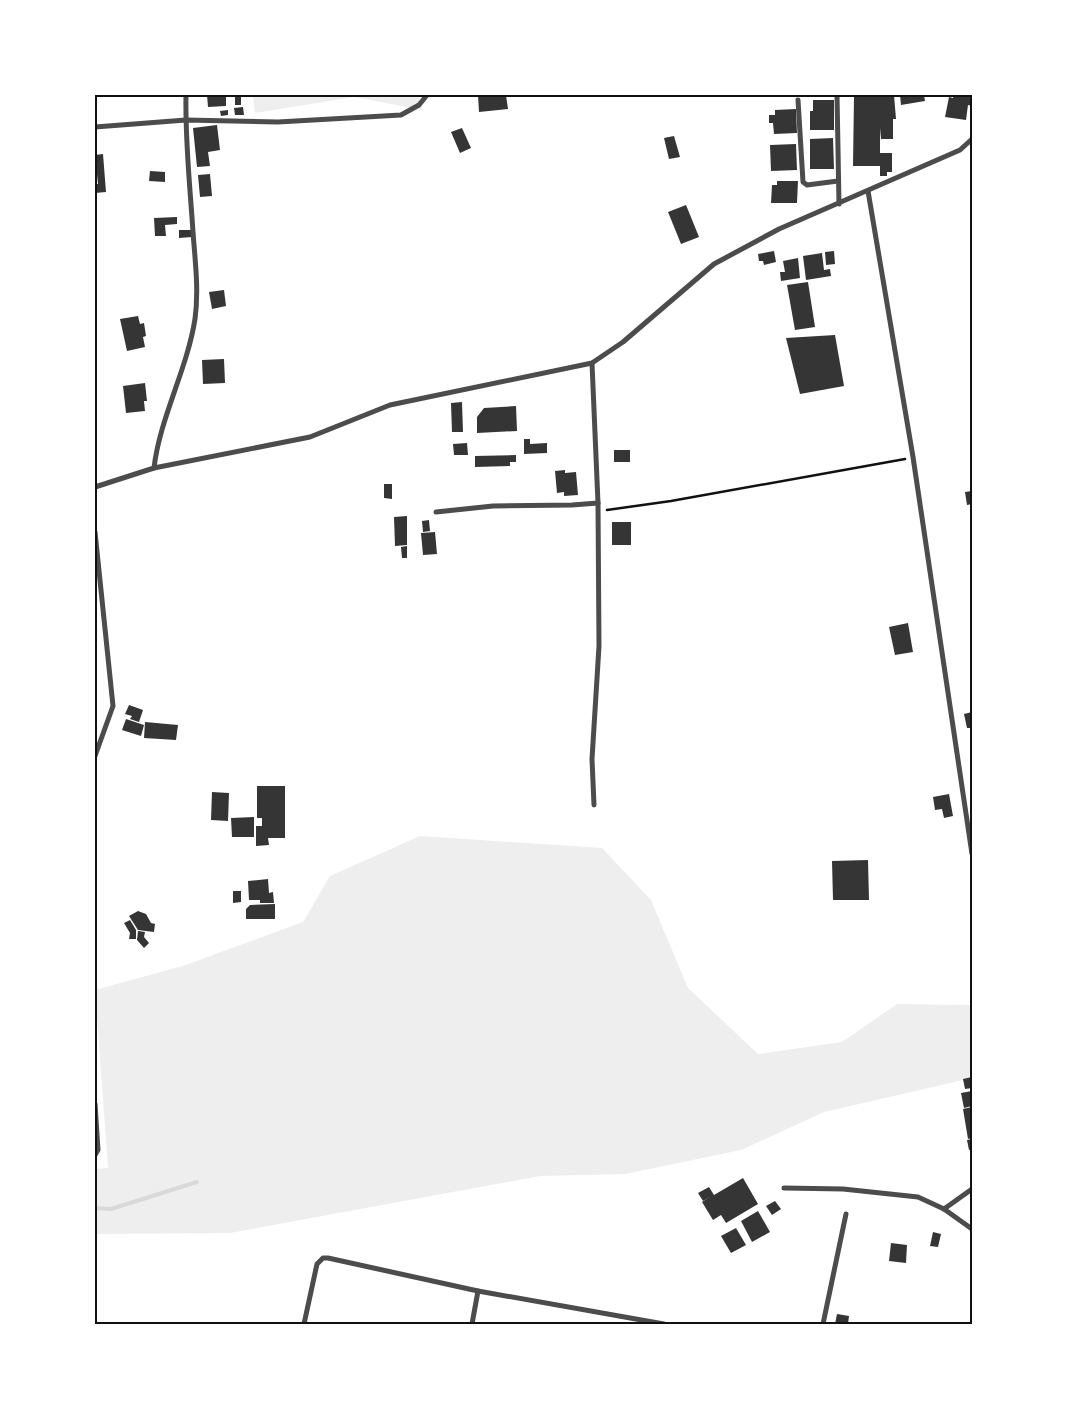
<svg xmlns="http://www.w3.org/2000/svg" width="1067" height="1419" viewBox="0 0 1067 1419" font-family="'Roboto Serif',serif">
	<rect width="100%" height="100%" fill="#fff"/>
	<g fill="#eee">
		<path d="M 253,95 L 418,95 L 423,110 L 354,97 L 255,113 Z"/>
		<path d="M 420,836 L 602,848 L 651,900 L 688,988 L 758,1054 L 842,1042 L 897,1004 L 972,1005 L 972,1078 L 824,1112 L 741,1150 L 625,1174 L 540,1176 L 230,1233 L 95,1234 L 95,1169 L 108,1168 L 95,990 L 186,965 L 303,922 L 330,876 Z"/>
	</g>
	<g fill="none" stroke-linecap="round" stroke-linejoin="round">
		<path stroke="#d9d9d9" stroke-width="4" d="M 95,1208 L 111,1209 L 197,1182"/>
	</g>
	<g fill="#353535">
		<path d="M 207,95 L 226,95 L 226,106 L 208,107 Z"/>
		<rect x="235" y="95" width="6" height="10"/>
		<path d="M 478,95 L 506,95 L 508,109 L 479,112 Z"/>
		<path d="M 854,95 L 894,95 L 896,119 L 893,119 L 893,139 L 881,139 L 880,128 L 880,153 L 892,153 L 892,172 L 887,172 L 887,176 L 880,176 L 880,166 L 853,166 Z"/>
		<path d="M 900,95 L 924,95 L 925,101 L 901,105 Z"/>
		<path d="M 954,95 L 972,95 L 972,106 L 968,105 L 966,120 L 945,117 L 949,97 L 953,98 Z"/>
		<path d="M 813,100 L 834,100 L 834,130 L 810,130 L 810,111 L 813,111 Z"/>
		<path d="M 243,107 L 244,115 L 235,115 L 234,108 Z"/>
		<path d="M 796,109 L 797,133 L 774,134 L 773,123 L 769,123 L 769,115 L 775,115 L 775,110 Z"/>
		<path d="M 228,110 L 228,115 L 221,116 L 220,111 Z"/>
		<path d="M 217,125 L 220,150 L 208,152 L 210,166 L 197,167 L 193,128 Z"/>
		<path d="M 462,128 L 471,148 L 460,153 L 451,132 Z"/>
		<path d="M 674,136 L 680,157 L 669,159 L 664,138 Z"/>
		<path d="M 833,138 L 834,169 L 810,169 L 810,139 Z"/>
		<path d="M 796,144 L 797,170 L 771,171 L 770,145 Z"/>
		<path d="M 103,154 L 106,192 L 95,193 L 95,184 L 98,184 L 95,155 Z"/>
		<path d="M 150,171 L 165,172 L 165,182 L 149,181 Z"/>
		<path d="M 210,174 L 212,196 L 200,197 L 198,175 Z"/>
		<path d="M 777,181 L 798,181 L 797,203 L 771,203 L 772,185 L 777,185 Z"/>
		<path d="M 686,205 L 699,237 L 681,244 L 668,212 Z"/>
		<path d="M 177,217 L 177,224 L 165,225 L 166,236 L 155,236 L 154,218 Z"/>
		<path d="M 179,230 L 192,230 L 192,237 L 179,238 Z"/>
		<path d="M 774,251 L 776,262 L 764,265 L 763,261 L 759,261 L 758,254 Z"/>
		<path d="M 834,251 L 835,264 L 826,265 L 825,252 Z"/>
		<path d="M 822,253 L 824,270 L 830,269 L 831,276 L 806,280 L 803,256 Z"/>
		<path d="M 798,258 L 800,278 L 781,281 L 780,272 L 785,272 L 783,261 Z"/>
		<path d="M 808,282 L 815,327 L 795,330 L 787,285 Z"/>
		<path d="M 224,290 L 226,306 L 212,309 L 209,292 Z"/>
		<path d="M 138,316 L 140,324 L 144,323 L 146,336 L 143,337 L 145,347 L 127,351 L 120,319 Z"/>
		<path d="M 835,335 L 844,386 L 800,394 L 786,338 Z"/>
		<path d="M 224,359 L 225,383 L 203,384 L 202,360 Z"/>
		<path d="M 145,383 L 147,401 L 144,401 L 145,411 L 126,413 L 123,386 Z"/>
		<path d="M 462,402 L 463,432 L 452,432 L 451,403 Z"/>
		<path d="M 516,406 L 517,431 L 477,433 L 477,417 L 484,408 Z"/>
		<path d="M 524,439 L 530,439 L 530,444 L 547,443 L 547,453 L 524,454 Z"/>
		<path d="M 467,443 L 468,455 L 454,455 L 453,444 Z"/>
		<rect x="614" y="450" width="16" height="12"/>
		<path d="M 516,455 L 516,462 L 510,462 L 510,466 L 475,467 L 475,456 Z"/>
		<path d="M 565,470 L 565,473 L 576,472 L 578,495 L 564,496 L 564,492 L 557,493 L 555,471 Z"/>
		<path d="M 384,484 L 392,484 L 392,499 L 384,498 Z"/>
		<path d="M 972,491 L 972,504 L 967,505 L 965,492 Z"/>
		<path d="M 407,516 L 407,545 L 395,546 L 394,517 Z"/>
		<path d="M 429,520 L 430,531 L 423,532 L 422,521 Z"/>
		<rect x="612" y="522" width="19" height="23"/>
		<path d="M 435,532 L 437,554 L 423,555 L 421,533 Z"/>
		<path d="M 407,546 L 407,558 L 402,558 L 401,547 Z"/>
		<path d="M 908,623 L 913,652 L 895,655 L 889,627 Z"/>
		<path d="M 129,705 L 143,710 L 139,722 L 130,719 L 132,716 L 125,714 Z"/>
		<path d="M 972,712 L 972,728 L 967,728 L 964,714 Z"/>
		<path d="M 126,719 L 144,725 L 141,736 L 122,730 Z"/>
		<path d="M 145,722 L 178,725 L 176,740 L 144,738 Z"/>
		<path d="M 257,786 L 285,786 L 285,838 L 268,838 L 269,845 L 256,846 L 256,826 L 262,826 L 262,818 L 257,818 Z"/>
		<path d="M 212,792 L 229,793 L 228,821 L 211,820 Z"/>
		<path d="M 949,794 L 953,816 L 944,818 L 942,809 L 935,810 L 933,797 Z"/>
		<path d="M 254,817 L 254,837 L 232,837 L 231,818 Z"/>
		<path d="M 868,860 L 869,900 L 833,900 L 832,861 Z"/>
		<path d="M 268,879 L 269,893 L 273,892 L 274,903 L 260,903 L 260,900 L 249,900 L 248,881 Z"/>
		<path d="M 233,891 L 241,891 L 241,902 L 233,903 Z"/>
		<path d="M 275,904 L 275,919 L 246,919 L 246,909 L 250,905 Z"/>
		<path d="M 138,911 L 146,914 L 151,923 L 155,924 L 154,932 L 138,930 L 129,916 Z"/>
		<path d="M 130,920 L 136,930 L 136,939 L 129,939 L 130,933 L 124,923 Z"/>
		<path d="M 138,931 L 145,932 L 144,937 L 149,943 L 144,948 L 137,940 Z"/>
		<path d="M 972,1077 L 972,1088 L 965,1089 L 963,1079 Z"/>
		<path d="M 972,1091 L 972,1106 L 964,1108 L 961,1093 Z"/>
		<path d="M 972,1107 L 972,1138 L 968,1139 L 963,1109 Z"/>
		<path d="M 972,1139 L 972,1149 L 969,1150 L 967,1140 Z"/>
		<path d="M 743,1178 L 758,1204 L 726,1223 L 721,1215 L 713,1220 L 702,1202 L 710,1197 L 703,1201 L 698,1193 L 709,1187 L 714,1195 Z"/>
		<path d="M 775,1201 L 781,1209 L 772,1215 L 766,1206 Z"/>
		<path d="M 758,1211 L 770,1232 L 752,1242 L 741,1221 Z"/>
		<path d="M 736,1228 L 746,1245 L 731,1253 L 721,1236 Z"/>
		<path d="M 933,1232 L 941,1234 L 938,1247 L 930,1246 Z"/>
		<path d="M 891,1243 L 907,1245 L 906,1263 L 889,1261 Z"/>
		<path d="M 837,1314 L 849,1316 L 848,1324 L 835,1324 Z"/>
	</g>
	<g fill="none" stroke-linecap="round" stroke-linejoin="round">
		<path stroke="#111" stroke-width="2.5" d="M 607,510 L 671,501 L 905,459"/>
		<g stroke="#4c4c4c" stroke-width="5">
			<path d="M 837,95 L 839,204"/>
			<path d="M 798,100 L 803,182 L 807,185 L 838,181"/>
			<path d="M 95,127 L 186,120 L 278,122 L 401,115 L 419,105 L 427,95"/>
			<path d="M 868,191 L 913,457 L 972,854"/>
			<path d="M 592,363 L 598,503 L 599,646 L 592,759 L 594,805"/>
			<path d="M 154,468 C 160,417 187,370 195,319 C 199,290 195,260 193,232 C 190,186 185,141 186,95"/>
			<path d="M 95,487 L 154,468 L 310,437 L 390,405 L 592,363 L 623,342 L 714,264 L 779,229 L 960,150 L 972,139"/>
			<path d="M 436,512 L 493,506 L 572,505 L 598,503"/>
			<path d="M 95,532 L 113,706 L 95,756"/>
			<path d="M 95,1104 L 98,1150 L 95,1155"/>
			<path d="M 784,1188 L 843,1189 L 918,1197 L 944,1209 L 972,1229"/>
			<path d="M 944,1209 L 972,1189"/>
			<path d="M 304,1324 L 317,1264 L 323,1258 L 328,1258 L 478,1291 L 664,1324"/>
			<path d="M 472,1324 L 478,1291"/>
			<path d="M 823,1324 L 846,1214"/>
		</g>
	</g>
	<rect width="1067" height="1419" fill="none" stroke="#ffffff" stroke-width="192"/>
	<rect x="96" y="96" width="875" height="1227" fill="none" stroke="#111" stroke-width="2"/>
</svg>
